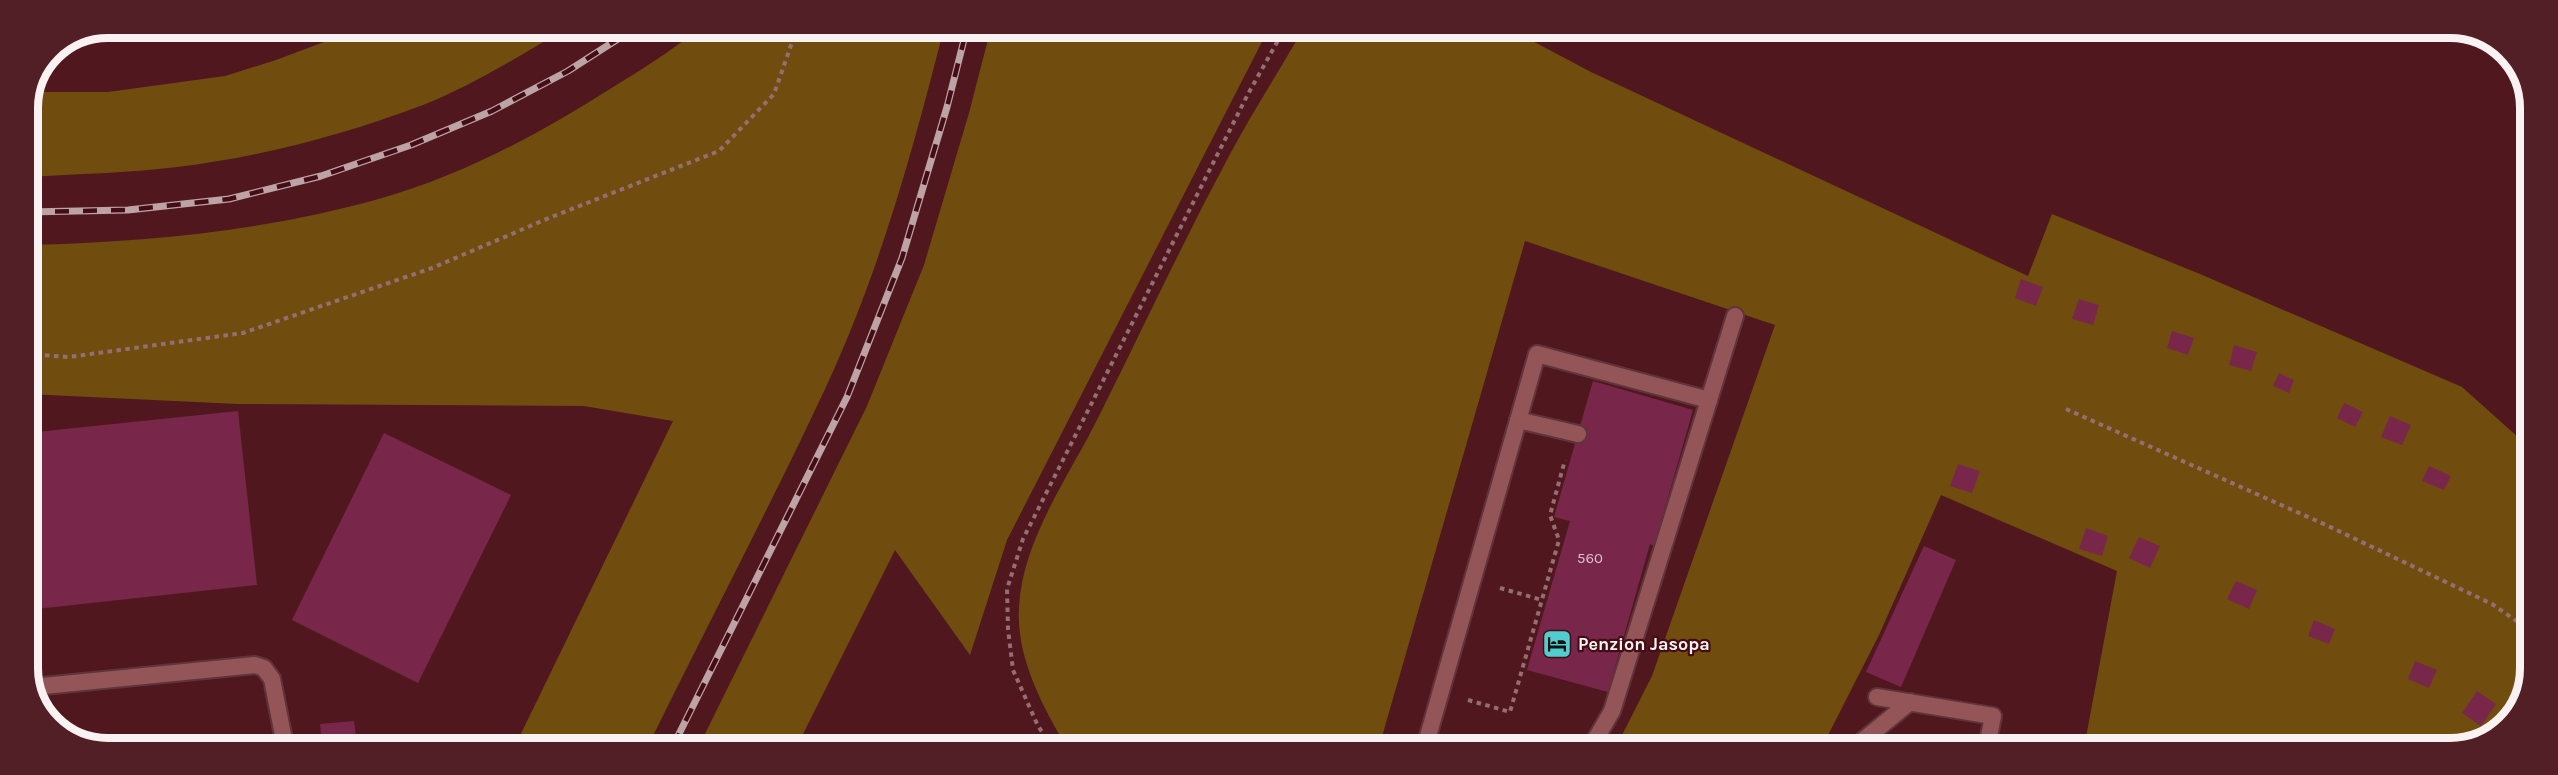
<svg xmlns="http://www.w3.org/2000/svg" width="2558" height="775" viewBox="0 0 2558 775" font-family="Karla,sans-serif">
	<rect width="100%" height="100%" fill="#50181e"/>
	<g fill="#704d0f">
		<path d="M 107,27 L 215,27 L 107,34 Z"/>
		<path d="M 364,27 L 567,28 C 521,55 473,85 423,105 C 344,135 260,157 177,167 C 127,173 77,174 27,177 L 27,107 L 34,92 L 108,92 L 225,76 L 276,60 Z"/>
		<path d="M 700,28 L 944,28 C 913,150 879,274 825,389 C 769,509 706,627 648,746 L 515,746 L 673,421 L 584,406 L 238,404 L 27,394 L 27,245 C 147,242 266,231 382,198 C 463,175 539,134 610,89 C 641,70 671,51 700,28 Z"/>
		<path d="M 991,28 L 1269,28 L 1007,540 L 970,655 L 895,550 L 797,746 L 699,746 L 867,406 L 924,265 L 969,113 Z"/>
		<path d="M 1301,28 L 1510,29 L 1591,72 L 2028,276 L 2052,214 L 2200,274 L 2462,387 L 2529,447 L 2528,689 L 2499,732 L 2451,748 L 2084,748 L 2117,571 L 1941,495 L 1879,635 L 1822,747 L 1616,747 L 1652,676 L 1775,325 L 1525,241 L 1379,747 L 1066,746 C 1042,705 1016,657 1019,607 C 1023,538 1069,477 1099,416 C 1142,330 1183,242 1229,156 C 1249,118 1273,81 1295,43 Z"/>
	</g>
	<g fill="#78274a">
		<path d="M 2021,279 L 2043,287 L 2036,306 L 2015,298 Z"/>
		<path d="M 2079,299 L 2099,305 L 2093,325 L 2072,319 Z"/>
		<path d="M 2172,331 L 2194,338 L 2188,355 L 2167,348 Z"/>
		<path d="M 2234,345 L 2257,352 L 2251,371 L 2229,365 Z"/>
		<path d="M 2279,373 L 2294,380 L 2289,393 L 2273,386 Z"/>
		<path d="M 1593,381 L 1693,410 L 1654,546 L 1650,544 L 1608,692 L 1527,670 L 1570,521 L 1554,517 Z"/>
		<path d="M 2344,403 L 2363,412 L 2355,427 L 2337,418 Z"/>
		<path d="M 238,411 L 257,585 L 27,610 L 27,433 Z"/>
		<path d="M 2390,416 L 2411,425 L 2402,445 L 2381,437 Z"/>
		<path d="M 384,433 L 511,495 L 418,683 L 292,620 Z"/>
		<path d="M 1958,464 L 1980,471 L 1972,493 L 1950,486 Z"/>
		<path d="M 2429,466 L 2451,476 L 2444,490 L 2422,481 Z"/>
		<path d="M 2529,522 L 2529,545 L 2518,537 Z"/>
		<path d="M 2086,528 L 2108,536 L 2102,556 L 2079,549 Z"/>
		<path d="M 2139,537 L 2160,546 L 2150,568 L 2129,558 Z"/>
		<path d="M 1924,546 L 1956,560 L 1901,687 L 1866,672 Z"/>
		<path d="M 2236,581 L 2257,590 L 2249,609 L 2227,599 Z"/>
		<path d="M 2314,620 L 2335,629 L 2329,644 L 2308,636 Z"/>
		<path d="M 2415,661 L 2437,670 L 2429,688 L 2408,679 Z"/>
		<path d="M 2477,691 L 2496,704 L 2481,726 L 2462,713 Z"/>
		<path d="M 354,721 L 357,745 L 322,745 L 320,724 Z"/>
		<path d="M 199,734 L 200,745 L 107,745 L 107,744 Z"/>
	</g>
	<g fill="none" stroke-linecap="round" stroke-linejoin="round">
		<g stroke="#5f353b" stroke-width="20">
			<g id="service">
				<path d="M 1518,420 L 1578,434"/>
				<path d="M 33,687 L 255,665 L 264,668 L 272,679 L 285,745"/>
				<path d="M 1877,697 L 1993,716 L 1987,747"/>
				<path d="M 1425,747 L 1537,354 L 1709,400 L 1735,316"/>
				<path d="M 1591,747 L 1612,711 L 1709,400"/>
				<path d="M 1855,747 L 1910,702"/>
			</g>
		</g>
		<g stroke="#946f72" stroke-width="4" stroke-dasharray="4.5 4.5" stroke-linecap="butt">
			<path d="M 27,354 L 69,357 L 243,333 L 432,268 L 549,218 L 719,151 L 774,94 L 797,28"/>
			<path d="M 2066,409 L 2326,525 L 2492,604 L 2528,629"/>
			<path d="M 1500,588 L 1542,600"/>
			<path d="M 1468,700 L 1510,712 L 1559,540 L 1550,515 L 1565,460"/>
			<path d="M 1052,746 L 1038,726 L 1013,670 L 1008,629 L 1007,589 L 1023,539 L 1248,94 L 1285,28"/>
		</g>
		<use href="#service" stroke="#945558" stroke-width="16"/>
		<g stroke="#bda3a5" stroke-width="7">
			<g id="rail">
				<path d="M 27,212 L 128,210 L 229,199 L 321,176 L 411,145 L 492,111 L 568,71 L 635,28"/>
				<path d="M 673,746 L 847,397 L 902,258 L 947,107 L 967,28"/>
			</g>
		</g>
		<use href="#rail" stroke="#440d15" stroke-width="4.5" stroke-dasharray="14" stroke-linecap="butt"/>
	</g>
	<defs>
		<g id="hotel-square" transform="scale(1.5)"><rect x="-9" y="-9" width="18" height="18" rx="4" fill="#52cdcf" stroke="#440d15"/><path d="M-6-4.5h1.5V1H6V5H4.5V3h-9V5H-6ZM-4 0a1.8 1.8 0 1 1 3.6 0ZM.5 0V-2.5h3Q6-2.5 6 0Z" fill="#111"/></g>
	</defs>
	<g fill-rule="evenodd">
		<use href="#hotel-square" x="1557" y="644"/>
	</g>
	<g text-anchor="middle" stroke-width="4.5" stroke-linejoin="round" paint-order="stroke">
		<g font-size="15" fill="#dabfc8">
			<text x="1590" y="563">560</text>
		</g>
		<g font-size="18" font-weight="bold" fill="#faf2f2" stroke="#440d15" text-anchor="start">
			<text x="1578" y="650">Penzion Jasopa</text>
		</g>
	</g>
	<path d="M0 0H2558V775H0ZM108 38H2450A70 70 0 0 1 2520 108V668A70 70 0 0 1 2450 738H108A70 70 0 0 1 38 668V108A70 70 0 0 1 108 38Z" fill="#531f27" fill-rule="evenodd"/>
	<path fill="none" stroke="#faf2f2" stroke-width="8" d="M108 38H2450A70 70 0 0 1 2520 108V668A70 70 0 0 1 2450 738H108A70 70 0 0 1 38 668V108A70 70 0 0 1 108 38Z"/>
</svg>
